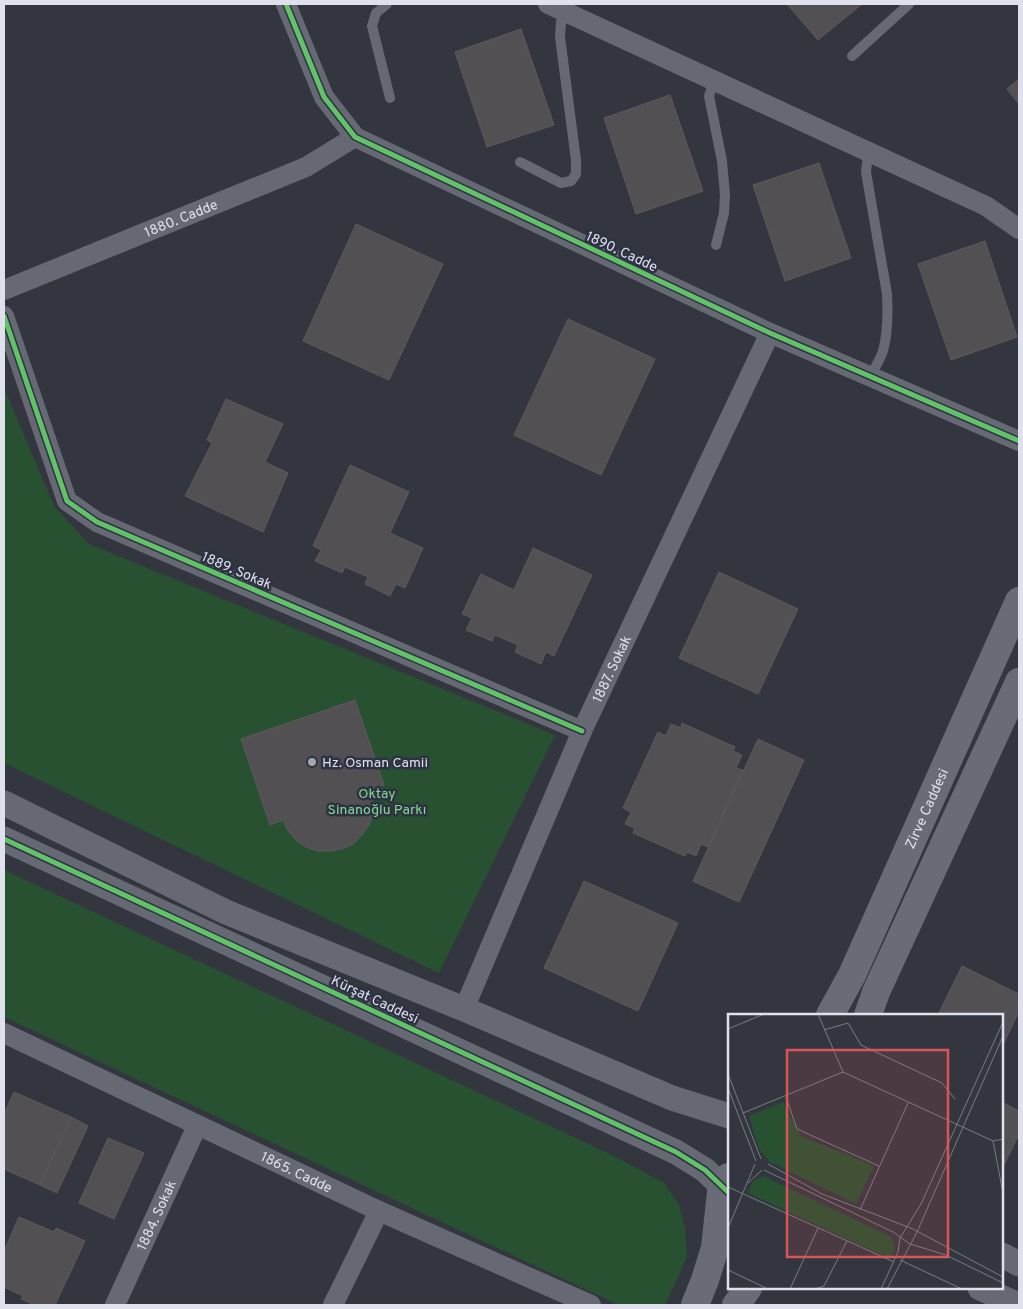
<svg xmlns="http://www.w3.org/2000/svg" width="1023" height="1309" viewBox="0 0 1023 1309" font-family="Overpass,sans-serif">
	<rect width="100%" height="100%" fill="#34363f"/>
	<g fill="#275131">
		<path d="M 4,388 L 54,506 L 89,544 L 555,735 L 439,973 L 4,763 Z"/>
		<path d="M 4,870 L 614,1156 L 664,1183 L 679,1205 L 685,1228 L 687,1257 L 665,1305 L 619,1305 L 4,1017 Z"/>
	</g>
	<g fill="#535053" stroke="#5d5a5c">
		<path d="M 787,4 L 862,4 L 818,40 Z"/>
		<path d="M 521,29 L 554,125 L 487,147 L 455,52 Z"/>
		<path d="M 1019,79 L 1019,104 L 1007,89 Z"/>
		<path d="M 670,95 L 703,191 L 636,214 L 604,118 Z"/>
		<path d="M 819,163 L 851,258 L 785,281 L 753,185 Z"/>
		<path d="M 356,224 L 443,264 L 389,380 L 303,341 Z"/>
		<path d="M 985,241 L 1017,337 L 951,360 L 918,264 Z"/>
		<path d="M 568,319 L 655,359 L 601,475 L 514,435 Z"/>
		<path d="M 226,399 L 283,424 L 265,462 L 288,473 L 263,532 L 185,496 L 212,443 L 207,440 Z"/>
		<path d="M 350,465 L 409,492 L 390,533 L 423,548 L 405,588 L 396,584 L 390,596 L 365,584 L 368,577 L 345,567 L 342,573 L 315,561 L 321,550 L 313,546 Z"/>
		<path d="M 533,548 L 592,575 L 554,656 L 546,652 L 541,664 L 515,652 L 518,645 L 495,635 L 492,641 L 466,630 L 472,618 L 462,614 L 481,574 L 514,590 Z"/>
		<path d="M 719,572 L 798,609 L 758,694 L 679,658 Z"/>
		<path d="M 355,700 L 384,785 L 371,790 L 374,802 L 373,814 L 369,825 L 362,835 L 353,844 L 342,849 L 330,851 L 318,851 L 306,847 L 296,840 L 288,831 L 283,820 L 270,825 L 241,739 Z"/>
		<path d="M 682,723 L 735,747 L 733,751 L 742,755 L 736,768 L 743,770 L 708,847 L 701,844 L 696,856 L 687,852 L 685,856 L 633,833 L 635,828 L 625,824 L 631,812 L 623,808 L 658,732 L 666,736 L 671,724 L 681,728 Z"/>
		<path d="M 758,739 L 804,760 L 739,902 L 693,881 Z"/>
		<path d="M 584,881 L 678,923 L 638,1011 L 544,968 Z"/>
		<path d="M 962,966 L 1019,994 L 1019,1011 L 1002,1047 L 1002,1015 L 938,1015 Z"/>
		<path d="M 14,1092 L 71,1117 L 40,1185 L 4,1169 L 4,1114 Z"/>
		<path d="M 1002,1102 L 1019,1111 L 1019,1134 L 1004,1165 L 1002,1164 Z"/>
		<path d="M 71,1117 L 88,1126 L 57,1193 L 40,1185 Z"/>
		<path d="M 108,1138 L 144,1153 L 114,1219 L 79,1203 Z"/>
		<path d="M 19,1217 L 54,1232 L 56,1228 L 85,1241 L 55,1305 L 35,1305 L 21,1299 L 23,1296 L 4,1287 L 4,1251 Z"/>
	</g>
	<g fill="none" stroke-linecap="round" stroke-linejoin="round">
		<g stroke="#666974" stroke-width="10">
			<path d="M 387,4 L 376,13 L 372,26 L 390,98"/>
			<path d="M 852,56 L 909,4"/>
			<path d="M 714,81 L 709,96 L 722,161 L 725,195 L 724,213 L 716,245"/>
			<path d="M 520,162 L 561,183 L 571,181 L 576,174 L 576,160 L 560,37 L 561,22 L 564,11"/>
			<path d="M 871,377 C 874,368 880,360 883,351 C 888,333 888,313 887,294 L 866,172 L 867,162 L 871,153"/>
		</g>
		<g stroke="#666974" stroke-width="20">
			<path d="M 286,4 L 324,97 L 355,137 L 770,333 L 1019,441"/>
			<path d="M 548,4 L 986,206 L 1019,229"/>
			<path id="s1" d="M 4,290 L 306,167 L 355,137"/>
			<path d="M 4,316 L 67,501 L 97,522 L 582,731"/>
			<path id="s2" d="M 464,1009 L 582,731 L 770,333"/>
			<path id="s3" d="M 4,1033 L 379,1211 L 591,1305"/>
			<path id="s4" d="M 115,1305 L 197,1126"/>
			<path d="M 333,1305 L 379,1211"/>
		</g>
		<g stroke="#666974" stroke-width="25">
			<path d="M 4,803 L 226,912 L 464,1009 L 672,1098 L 729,1116"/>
			<path d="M 4,839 L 676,1152 L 705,1170 L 729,1193"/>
			<path d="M 1002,1255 L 1019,1264"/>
			<path d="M 980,1288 L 1019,1305"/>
		</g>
		<g stroke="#696c77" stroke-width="28">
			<path id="s5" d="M 830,1015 L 852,975 L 1019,601"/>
			<path d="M 868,1015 L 876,992 L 1019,682"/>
			<path d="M 695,1305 L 705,1280 L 715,1248 L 721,1192 L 729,1177"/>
			<path d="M 736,1305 L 748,1288"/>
		</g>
		<g stroke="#2f3243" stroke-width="8">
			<g id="cycleway">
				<path d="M 286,4 L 324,97 L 355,137 L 770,333 L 1019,441"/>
				<path d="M 4,316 L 67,501 L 97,522 L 582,731"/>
				<path d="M 4,839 L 676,1152 L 705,1170 L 729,1193"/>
			</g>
		</g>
		<use href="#cycleway" stroke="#61c268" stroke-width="5"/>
	</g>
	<circle fill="#a3a5af" stroke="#2f3243" stroke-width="2" cx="312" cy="762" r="5"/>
	<g text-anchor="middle" stroke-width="5" stroke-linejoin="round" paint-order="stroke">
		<g font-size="14" fill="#dfe1ec" stroke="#2f3243">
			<text dy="5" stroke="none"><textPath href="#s1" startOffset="191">1880. Cadde</textPath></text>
			<text transform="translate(622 251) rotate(25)" y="5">1890. Cadde</text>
			<text transform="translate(237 570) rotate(23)" y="5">1889. Sokak</text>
			<text dy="5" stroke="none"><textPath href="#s2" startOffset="371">1887. Sokak</textPath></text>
			<text dy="5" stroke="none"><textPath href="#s5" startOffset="228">Zirve Caddesi</textPath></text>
			<text transform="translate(375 999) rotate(25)" y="5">Kürşat Caddesi</text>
			<text dy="5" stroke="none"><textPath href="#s3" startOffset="324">1865. Cadde</textPath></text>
			<text dy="5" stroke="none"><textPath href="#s4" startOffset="99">1884. Sokak</textPath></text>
		</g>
		<g font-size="14" fill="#dfe1ec" stroke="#2f3243" text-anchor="start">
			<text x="322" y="767">Hz. Osman Camii</text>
		</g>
		<g font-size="14" fill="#82db91" stroke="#2f3243">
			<text x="377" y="798">Oktay<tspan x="377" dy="16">Sinanoğlu Parkı</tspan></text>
		</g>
	</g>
	<g transform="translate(728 1014)">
		<rect width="275" height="275" fill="#34363f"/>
		<path d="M 55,88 L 73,122 L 146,152 L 128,190 L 42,148 L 31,135 L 21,102 ZM 35,162 L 164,223 L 167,235 L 162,245 L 20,179 L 25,167 Z" fill="#275131"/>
		<path fill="none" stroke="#787a84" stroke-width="1" d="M 90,0 L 115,58 L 265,127 L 275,125M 0,15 L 36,0M 96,16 L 120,9 L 133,31 L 214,69 L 227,85M 0,60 L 33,145M 0,74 L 28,147M 58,83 L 69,115 L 151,152M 15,99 L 115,58M 265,127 L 275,179M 40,150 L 94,180 L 185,215 L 275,263M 36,156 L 165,218 L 182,230 L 218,241 L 275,269M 20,169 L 34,156M 0,173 L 166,248M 132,196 L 180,89M 0,214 L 27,150M 172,246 L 234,275M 0,256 L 40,275M 62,275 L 90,214M 87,275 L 96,272 L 119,227M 153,275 L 170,238 L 172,224 L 193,190 L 275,8M 159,275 L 189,218 L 275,22"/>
		<path fill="#d85659" fill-opacity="0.15" stroke="#d85659" stroke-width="2.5" d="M 59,36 L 220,36 L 220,243 L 59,243 Z"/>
		<rect width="275" height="275" fill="none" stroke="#dfe1ec" stroke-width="2.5"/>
	</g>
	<rect width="1023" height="1309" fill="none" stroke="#dfe1ec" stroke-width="10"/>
</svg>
